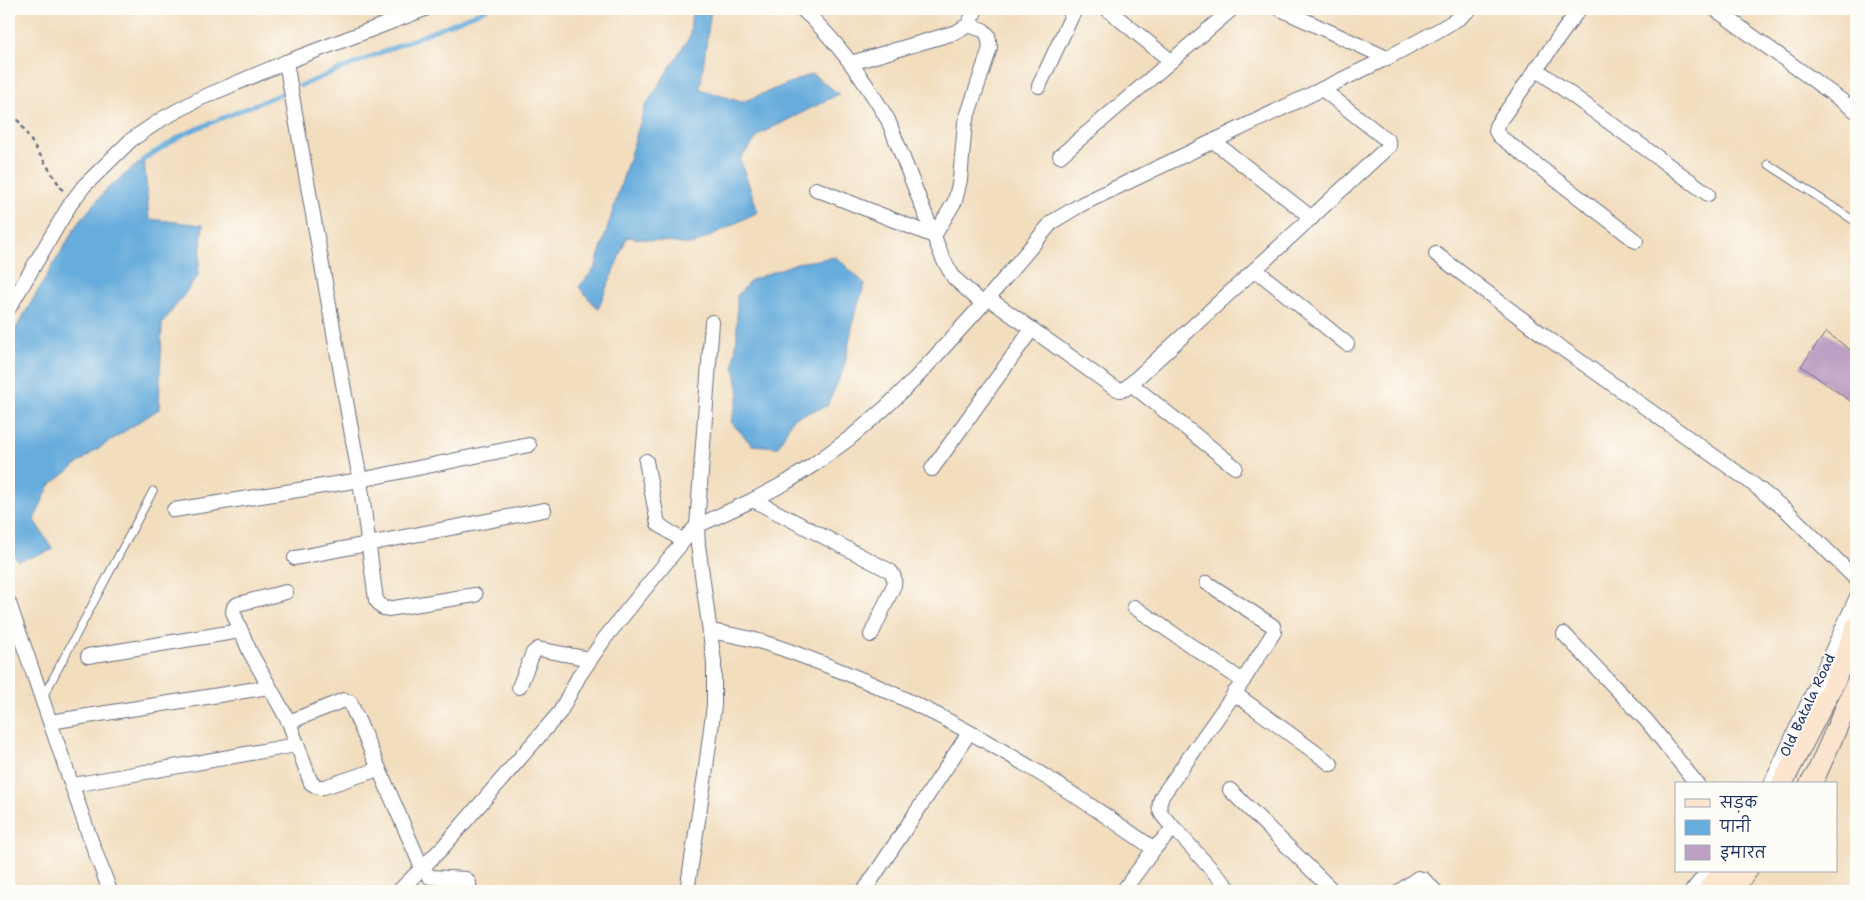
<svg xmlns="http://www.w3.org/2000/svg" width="1865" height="900" viewBox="0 0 1865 900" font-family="'Shantell Sans','Playpen Sans Deva',sans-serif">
	<rect width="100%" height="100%" fill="#fdfcf7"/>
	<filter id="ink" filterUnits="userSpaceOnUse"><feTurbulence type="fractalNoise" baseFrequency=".02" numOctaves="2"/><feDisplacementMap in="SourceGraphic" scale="10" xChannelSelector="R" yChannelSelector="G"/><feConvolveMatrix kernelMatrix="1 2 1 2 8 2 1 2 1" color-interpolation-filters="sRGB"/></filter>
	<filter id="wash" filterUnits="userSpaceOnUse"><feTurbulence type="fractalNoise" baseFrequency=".0096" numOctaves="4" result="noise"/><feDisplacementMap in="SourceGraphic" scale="20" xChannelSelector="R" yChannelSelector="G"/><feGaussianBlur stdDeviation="1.12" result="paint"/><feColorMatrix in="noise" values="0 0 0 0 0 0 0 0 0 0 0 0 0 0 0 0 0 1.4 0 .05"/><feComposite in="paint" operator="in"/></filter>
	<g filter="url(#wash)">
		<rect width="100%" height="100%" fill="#f2ddbd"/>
		<g fill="#66acdc" stroke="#406e9d">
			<path d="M 692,9 L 711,9 L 700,89 L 742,102 L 812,74 L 839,94 L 760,134 L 740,159 L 758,212 L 692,245 L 627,237 L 598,309 L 579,287 L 595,268 L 645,107 L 690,36 Z"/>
			<path d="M 144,159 L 149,219 L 203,225 L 198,276 L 162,324 L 159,409 L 93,452 L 49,486 L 34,520 L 53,550 L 18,561 L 9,547 L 9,340 L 78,223 L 107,189 Z"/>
			<path d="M 836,257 L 865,284 L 855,313 L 844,368 L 827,406 L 793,418 L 778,447 L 752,445 L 731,422 L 739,394 L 734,363 L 737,337 L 737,296 L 751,280 L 797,263 Z"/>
		</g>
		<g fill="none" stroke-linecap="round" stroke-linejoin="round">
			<g stroke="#66acdc" stroke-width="4.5">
				<path d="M 300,86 L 487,9"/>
				<path d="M 142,163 L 144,159 L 184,134 L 283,93"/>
			</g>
		</g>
		<g id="blocks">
			<path fill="#bea0c4" d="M 1826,332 L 1856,354 L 1856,405 L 1801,366 Z"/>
		</g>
	</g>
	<g filter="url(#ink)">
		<use href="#blocks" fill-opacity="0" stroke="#666c7f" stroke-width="1"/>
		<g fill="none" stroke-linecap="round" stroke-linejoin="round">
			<g stroke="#666c7f" stroke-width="9">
				<g id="lane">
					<path d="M 1768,164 L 1856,222"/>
					<path d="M 43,697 L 153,491"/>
				</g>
			</g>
			<g stroke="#666c7f" stroke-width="16">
				<g id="street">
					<path d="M 802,9 C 837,40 864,79 888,120 L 943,259 L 954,278 L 983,304"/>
					<path d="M 1107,9 L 1171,61"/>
					<path d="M 1280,9 L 1387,58"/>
					<path d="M 1579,9 L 1496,126 L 1496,131 L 1499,136 L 1636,241"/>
					<path d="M 1715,9 L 1856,111"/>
					<path d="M 286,62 L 360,480 L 376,600 L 383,608 L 388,609 L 475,595"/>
					<path d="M 851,63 L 957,32 L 968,25 L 976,9"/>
					<path d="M 1536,69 L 1708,194"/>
					<path d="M 1039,86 L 1075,9"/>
					<path d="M 1213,141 L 1312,218"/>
					<path d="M 1060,156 L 1232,9"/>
					<path d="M 816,189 L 934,236 L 955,201 L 960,180 L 965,123 L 990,48 L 988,35 L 983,30 L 968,25"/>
					<path d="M 1436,254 L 1546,337 L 1749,481 L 1787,511 L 1856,579"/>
					<path d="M 1256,270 L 1347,344"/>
					<path d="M 988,298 L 1113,387 L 1120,390 L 1125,389 L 1389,146 L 1388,141 L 1322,89"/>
					<path d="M 9,308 L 71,203 L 84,186 L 131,140 L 162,119 L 199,99 L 286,62 L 425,9"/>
					<path d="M 1131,384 L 1235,467"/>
					<path d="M 646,461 L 658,524 L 683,541"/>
					<path d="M 932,469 L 1032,329"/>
					<path d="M 753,500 L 890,571 C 894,575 895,579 894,585 L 871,635"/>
					<path d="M 174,510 L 360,480 L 529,445"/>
					<path d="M 295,558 L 544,510"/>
					<path d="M 286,592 L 238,604 L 234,607 L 233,612 L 250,652 L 289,722 L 311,783 L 318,787 L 324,787 L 379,769"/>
					<path d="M 9,603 L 90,838 L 110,891"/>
					<path d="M 1134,607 L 1243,681"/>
					<path d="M 710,631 C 728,634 745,637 762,642 C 789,650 815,661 841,671 C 953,716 1056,780 1154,849 L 1174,828 L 1231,891"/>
					<path d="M 1564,634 L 1647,721 L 1697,784"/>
					<path d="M 88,656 L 240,631"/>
					<path d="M 519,687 L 533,653 L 538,649 L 590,659"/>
					<path d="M 1234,693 L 1331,764"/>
					<path d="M 50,722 L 269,687"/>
					<path d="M 289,722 L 344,700 L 350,702 L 422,868 L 430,877 L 466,879 L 469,883 L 469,891"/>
					<path d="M 1771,784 L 1856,599"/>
					<path d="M 73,785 L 296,745"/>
					<path d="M 1230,790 L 1333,891"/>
					<path d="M 1174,828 C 1163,816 1155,812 1162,796 L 1239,687 L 1274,632 L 1273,626 L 1207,583"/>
					<path d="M 399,891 L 443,847 L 560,712 L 579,676 L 605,638 L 689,534 L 697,526 L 753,500 L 787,482 L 813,465 L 850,438 L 885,408 L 913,381 L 983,304 L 1052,222 L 1082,204 L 1387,58 L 1439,30 L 1459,18 L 1470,9"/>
					<path d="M 687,891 L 705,775 L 714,705 L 714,662 L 698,545 L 697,526 L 712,322"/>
					<path d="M 864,891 L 969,733"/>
					<path d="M 1123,891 L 1154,849"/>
					<path d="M 1400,891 L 1418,878 L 1423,879 L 1435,891"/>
					<path d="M 1692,891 L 1708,871"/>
				</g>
			</g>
			<g stroke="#666c7f" stroke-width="22">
				<g id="secondary">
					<path d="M 1782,784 L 1835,681 L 1856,627"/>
					<path d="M 1810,784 L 1816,775 L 1856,684"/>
					<path d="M 1707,891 L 1724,871"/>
					<path d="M 1731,891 L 1747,871"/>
				</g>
			</g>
			<path stroke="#666c7f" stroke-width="2.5" stroke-dasharray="4 4" stroke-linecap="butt" d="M 9,106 L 63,191"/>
			<use href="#lane" stroke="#fff" stroke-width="7"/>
			<use href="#street" stroke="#fff" stroke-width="14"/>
			<use href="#secondary" stroke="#fce5cf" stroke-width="20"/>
		</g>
	</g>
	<g text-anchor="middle" stroke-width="4" stroke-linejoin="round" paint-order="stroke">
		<g font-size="14" fill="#1b2f5e" stroke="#fdfcf7">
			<text transform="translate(1807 705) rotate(-65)" y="5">Old Batala Road</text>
		</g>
	</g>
	<rect width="1865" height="900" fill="none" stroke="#fdfcf7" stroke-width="30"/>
	<rect x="1675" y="782" width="162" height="90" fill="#fdfcf7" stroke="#a3aaba"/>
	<rect x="1685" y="799" width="25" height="8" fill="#fce5cf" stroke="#a3aaba"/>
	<text x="1720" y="808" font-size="15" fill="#1b2f5e">सड़क</text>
	<rect x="1685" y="820" width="25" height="15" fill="#66acdc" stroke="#a3aaba"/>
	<text x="1720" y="832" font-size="15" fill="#1b2f5e">पानी</text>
	<rect x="1685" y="845" width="25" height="15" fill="#bea0c4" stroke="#a3aaba"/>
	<text x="1720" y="858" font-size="15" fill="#1b2f5e">इमारत</text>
</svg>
